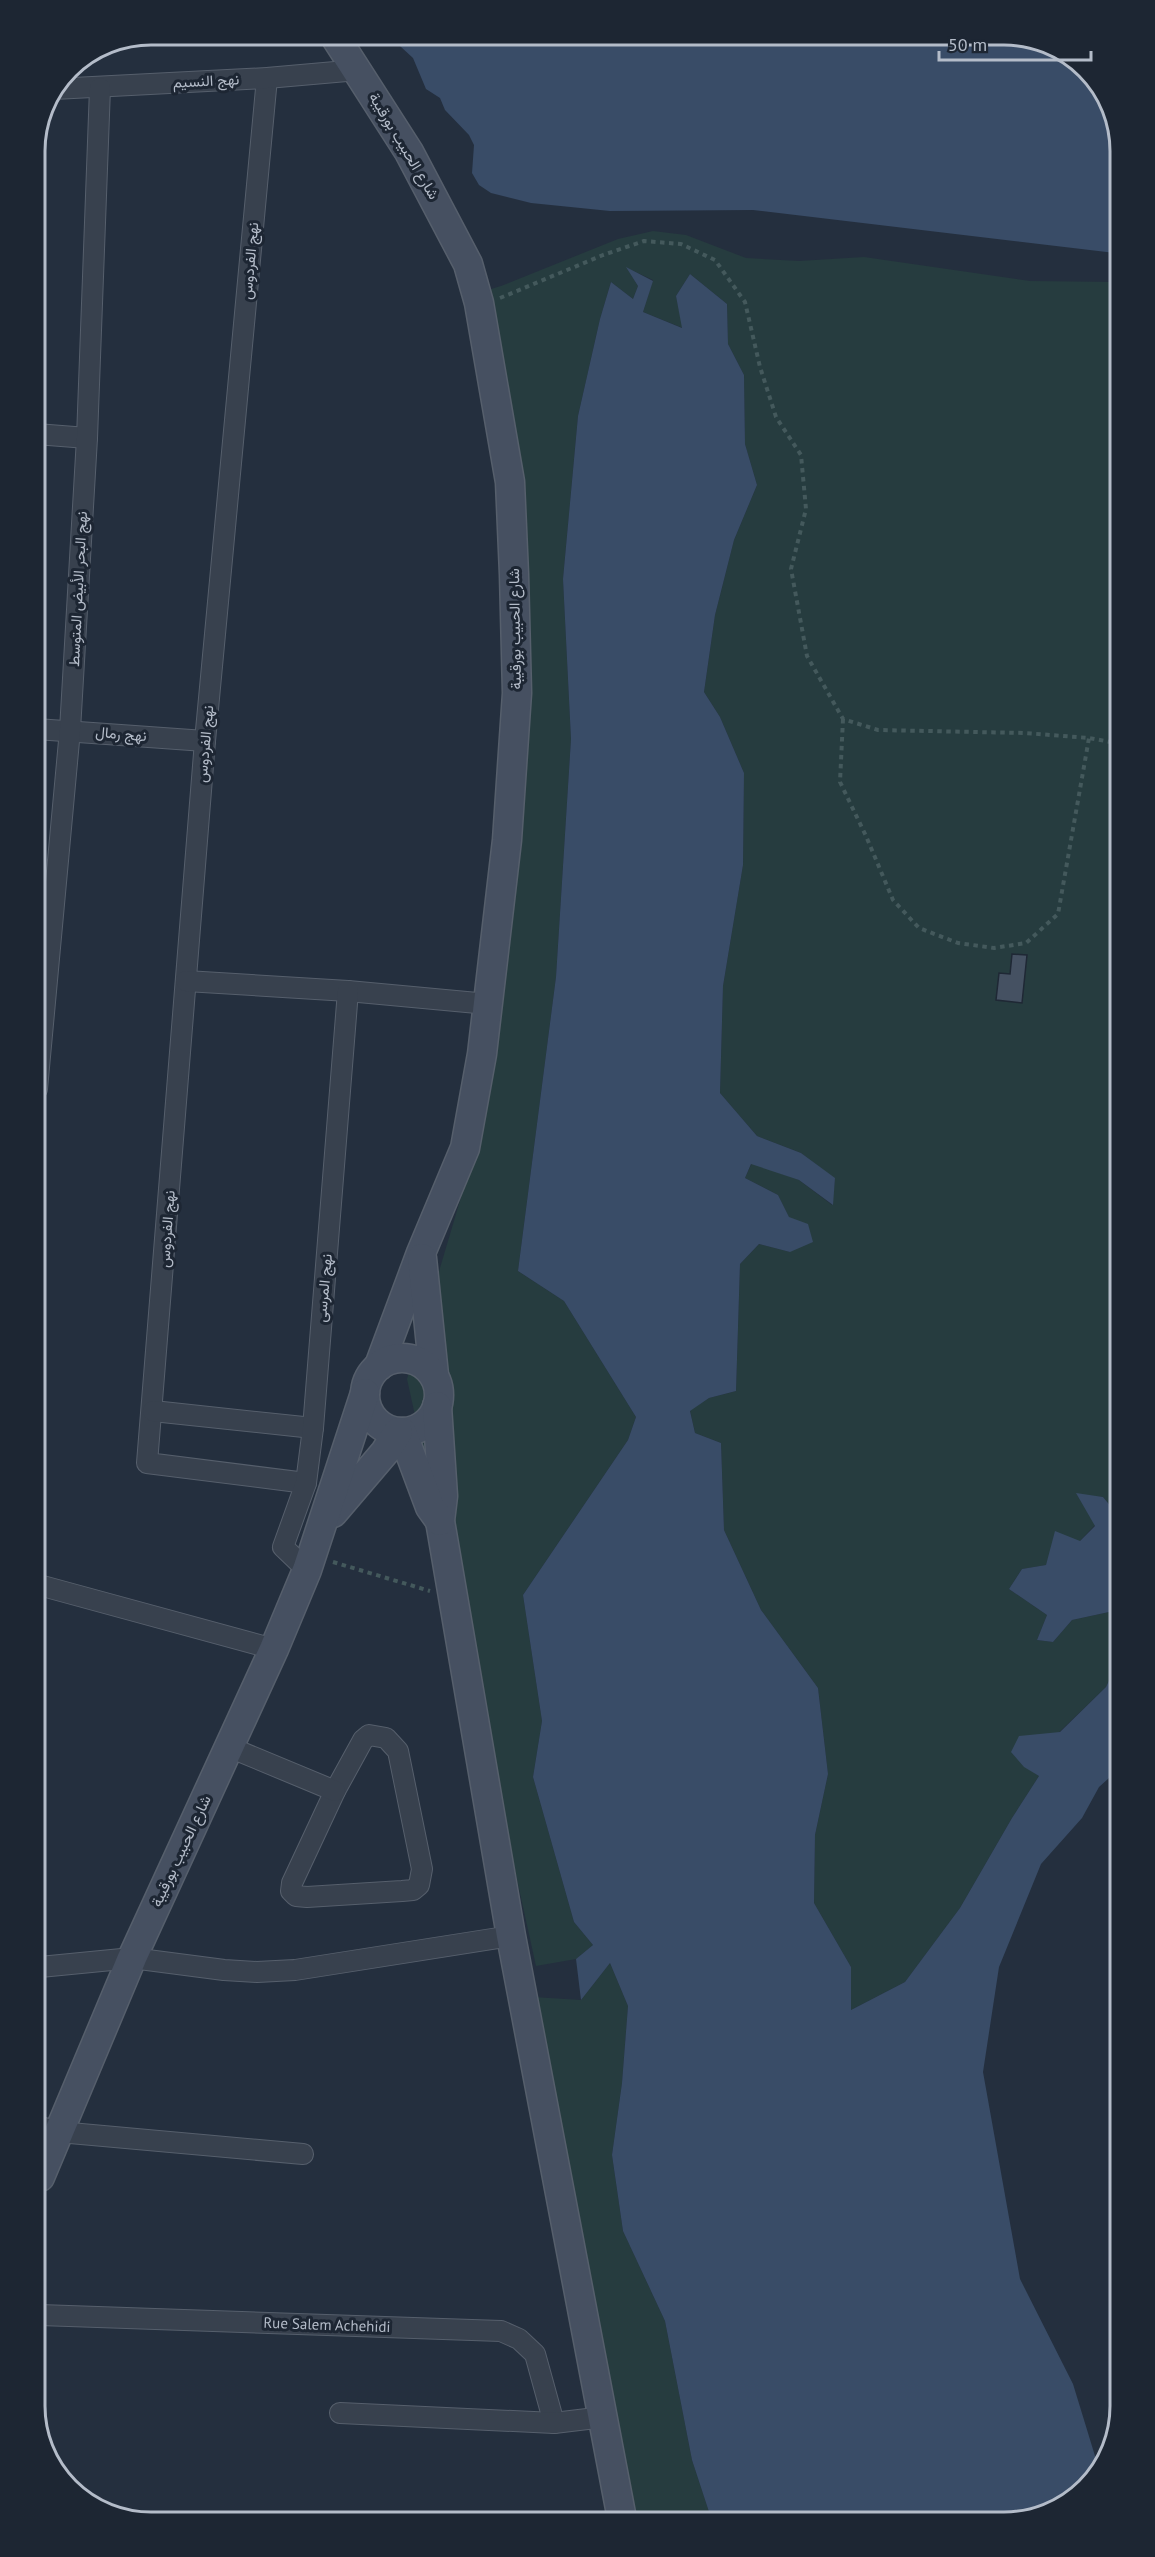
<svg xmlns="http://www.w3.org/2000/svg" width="1155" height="2557" viewBox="0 0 1155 2557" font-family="'PT Sans',Vazirmatn,sans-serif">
	<rect width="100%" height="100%" fill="#242f3e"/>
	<g fill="#263c3f">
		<path d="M 653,231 L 686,235 L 746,258 L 799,261 L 864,257 L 1030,281 L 1115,282 L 1118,1515 L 1103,1497 L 1077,1494 L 1095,1525 L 1080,1541 L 1051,1550 L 1046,1565 L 1022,1569 L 1009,1589 L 1047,1615 L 1037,1640 L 1053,1642 L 1072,1620 L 1109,1612 L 1118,1628 L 1118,1662 L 1106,1687 L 1024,1766 L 1039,1776 L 1012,1818 L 960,1908 L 905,1982 L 851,2010 L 851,1967 L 814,1903 L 815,1835 L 828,1774 L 818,1688 L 761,1610 L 724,1530 L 721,1443 L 695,1433 L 690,1410 L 709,1398 L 736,1391 L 740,1264 L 759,1244 L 790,1252 L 789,1217 L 778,1195 L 745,1178 L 752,1163 L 799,1180 L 832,1205 L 835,1179 L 801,1153 L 757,1136 L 720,1093 L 723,986 L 743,865 L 744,773 L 720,717 L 704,692 L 715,615 L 734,540 L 757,485 L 745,444 L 744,375 L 728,344 L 727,304 L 690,274 L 676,296 L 683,328 L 643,312 L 653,280 L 627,268 L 638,286 L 633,299 L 611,282 L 600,319 L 578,416 L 563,579 L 571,739 L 556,977 L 518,1271 L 564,1301 L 636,1417 L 628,1440 L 523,1595 L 542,1721 L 533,1777 L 574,1922 L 593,1945 L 576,1959 L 536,1966 L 407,1379 L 462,1194 L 503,973 L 526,696 L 481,292 L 501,286 L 618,239 Z"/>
		<path d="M 610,1963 L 628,2006 L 622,2083 L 612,2155 L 623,2231 L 665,2321 L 692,2460 L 711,2518 L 625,2519 L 533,1997 L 581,2000 Z"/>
	</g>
	<g fill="#394c67">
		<path d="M 388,35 L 1011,35 L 1075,59 L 1114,114 L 1115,253 L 753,210 L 610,211 L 531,203 L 491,193 L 479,185 L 472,173 L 474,145 L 469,135 L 445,110 L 440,98 L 426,89 L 413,58 Z"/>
		<path d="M 626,267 L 653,281 L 643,312 L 682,328 L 676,296 L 690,274 L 727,304 L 728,344 L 744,375 L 745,444 L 757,485 L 734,540 L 715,615 L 704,692 L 720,717 L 744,773 L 743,865 L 723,986 L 720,1093 L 757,1136 L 801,1153 L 835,1178 L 833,1205 L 799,1180 L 751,1164 L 745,1178 L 778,1195 L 789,1217 L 808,1224 L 813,1242 L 790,1252 L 759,1244 L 740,1264 L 736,1391 L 709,1398 L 690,1411 L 695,1433 L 721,1443 L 724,1530 L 761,1610 L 818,1688 L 828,1774 L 815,1835 L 814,1903 L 851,1967 L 851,2010 L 905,1982 L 960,1908 L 1012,1818 L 1039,1776 L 1024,1767 L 1011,1752 L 1019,1736 L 1060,1732 L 1106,1687 L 1118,1662 L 1119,1769 L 1099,1787 L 1082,1818 L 1041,1864 L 999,1967 L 983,2072 L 1020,2279 L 1073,2384 L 1099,2469 L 1097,2476 L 1041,2516 L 711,2518 L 692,2460 L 665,2321 L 623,2231 L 612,2155 L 622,2083 L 628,2006 L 610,1963 L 581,2000 L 576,1959 L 593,1945 L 574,1922 L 533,1777 L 542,1721 L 523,1595 L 628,1440 L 636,1417 L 564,1301 L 518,1271 L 556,977 L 571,739 L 563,579 L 578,416 L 600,319 L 611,282 L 633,299 L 638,286 Z"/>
		<path d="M 1076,1493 L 1103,1497 L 1118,1515 L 1118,1628 L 1109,1612 L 1072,1620 L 1053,1642 L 1037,1640 L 1047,1615 L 1009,1589 L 1022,1569 L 1046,1565 L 1055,1531 L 1080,1541 L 1095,1526 Z"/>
	</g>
	<path fill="#455162" stroke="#1f2835" stroke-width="1.5" d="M 1012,954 L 1027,955 L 1022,1003 L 996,1000 L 999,973 L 1010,974 Z"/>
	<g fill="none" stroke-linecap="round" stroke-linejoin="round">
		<g stroke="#565f6c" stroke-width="22">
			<g id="street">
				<path d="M 267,78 L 205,741 L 147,1463 L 306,1483"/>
				<path d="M 54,89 L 267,78 L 358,70"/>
				<path d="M 36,434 L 87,438"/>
				<path d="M 36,729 L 205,741"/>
				<path d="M 186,981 L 348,991 L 488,1004"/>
				<path d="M 37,1089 L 70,730 L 87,438 L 100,88"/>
				<path d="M 153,1411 L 313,1428"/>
				<path d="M 307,1570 L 283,1547 L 306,1483 L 313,1428 L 348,991"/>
				<path d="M 39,1585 L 274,1649"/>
				<path d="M 369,1735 L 386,1738 L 398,1751 L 422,1869 L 419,1885 L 413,1890 L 402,1891 L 307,1897 L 296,1896 L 291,1891 L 292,1883 L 335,1791 L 363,1740 Z"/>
				<path d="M 229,1747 L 335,1791"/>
				<path d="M 40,1967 L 132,1958 L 224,1970 L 257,1972 L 295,1970 L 511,1936"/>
				<path d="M 40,2127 L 59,2132 L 303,2154"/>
				<path d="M 40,2315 L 501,2331 L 519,2339 L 535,2354 L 554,2423"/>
				<path d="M 340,2413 L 554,2423 L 604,2417"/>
			</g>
		</g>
		<g stroke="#565f6c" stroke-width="31">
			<g id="secondary">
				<path d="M 334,35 L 409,152 L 468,264 L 479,303 L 510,482 L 514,574 L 517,693 L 507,840 L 482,1054 L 465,1148 L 421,1253 L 379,1366"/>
				<path d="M 422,1258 L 434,1375"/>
				<circle cx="402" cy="1395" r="37"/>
				<path d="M 437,1406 L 443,1496 L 440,1521 L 511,1936 L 622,2519"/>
				<path d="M 402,1432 L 430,1507 L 440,1521"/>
				<path d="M 333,1513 L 385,1452 L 398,1432"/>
				<path d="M 40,2177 L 132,1958 L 274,1649 L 307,1570 L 365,1393"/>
			</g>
		</g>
		<g stroke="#44595c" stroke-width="4" stroke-dasharray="4.5 4.5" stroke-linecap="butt">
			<path d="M 500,298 L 603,255 L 644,241 L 681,244 L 715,260 L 745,302 L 760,367 L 776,417 L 801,455 L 806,509 L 791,569 L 807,656 L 843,719 L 878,730 L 1025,733 L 1089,738 L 1116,743"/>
			<path d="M 843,719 L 840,782 L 866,836 L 893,900 L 919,928 L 958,943 L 994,948 L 1026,943 L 1058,914 L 1089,738"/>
			<path d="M 333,1562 L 430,1591"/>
		</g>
		<use href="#street" stroke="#38414e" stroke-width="20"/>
		<use href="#secondary" stroke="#465061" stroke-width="28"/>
	</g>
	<g text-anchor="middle" stroke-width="6" stroke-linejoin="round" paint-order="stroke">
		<g font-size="15" fill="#b4bcc9" stroke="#1d2633">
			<text transform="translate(206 81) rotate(-3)" y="5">نهج النسيم</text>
			<text transform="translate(404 146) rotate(59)" y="5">شارع الحبيب بورقيبة</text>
			<text transform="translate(250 261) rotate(-85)" y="5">نهج الفردوس</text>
			<text transform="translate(78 589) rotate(-87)" y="5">نهج البحر الأبيض المتوسط</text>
			<text transform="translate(515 629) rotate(-91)" y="5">شارع الحبيب بورقيبة</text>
			<text transform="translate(121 734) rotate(5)" y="5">نهج رمال</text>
			<text transform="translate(205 744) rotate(-85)" y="5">نهج الفردوس</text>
			<text transform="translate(167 1229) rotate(-86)" y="5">نهج الفردوس</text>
			<text transform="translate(324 1288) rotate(-85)" y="5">نهج المرسى</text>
			<text transform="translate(181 1851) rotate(-65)" y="5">شارع الحبيب بورقيبة</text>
			<text transform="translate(327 2325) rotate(2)" y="5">Rue Salem Achehidi</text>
		</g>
	</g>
	<path d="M0 0H1155V2557H0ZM151 45H1004A106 106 0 0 1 1110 151V2406A106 106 0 0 1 1004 2512H151A106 106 0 0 1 45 2406V151A106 106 0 0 1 151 45Z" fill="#1d2633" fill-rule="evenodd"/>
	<path fill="none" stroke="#b4bcc9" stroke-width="3" d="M151 45H1004A106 106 0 0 1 1110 151V2406A106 106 0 0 1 1004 2512H151A106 106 0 0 1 45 2406V151A106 106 0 0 1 151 45Z"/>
	<path d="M939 51v9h152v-9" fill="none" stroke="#b4bcc9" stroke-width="3"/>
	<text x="948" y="51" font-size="18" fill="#b4bcc9" stroke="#1d2633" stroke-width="4.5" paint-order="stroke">50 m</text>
</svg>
